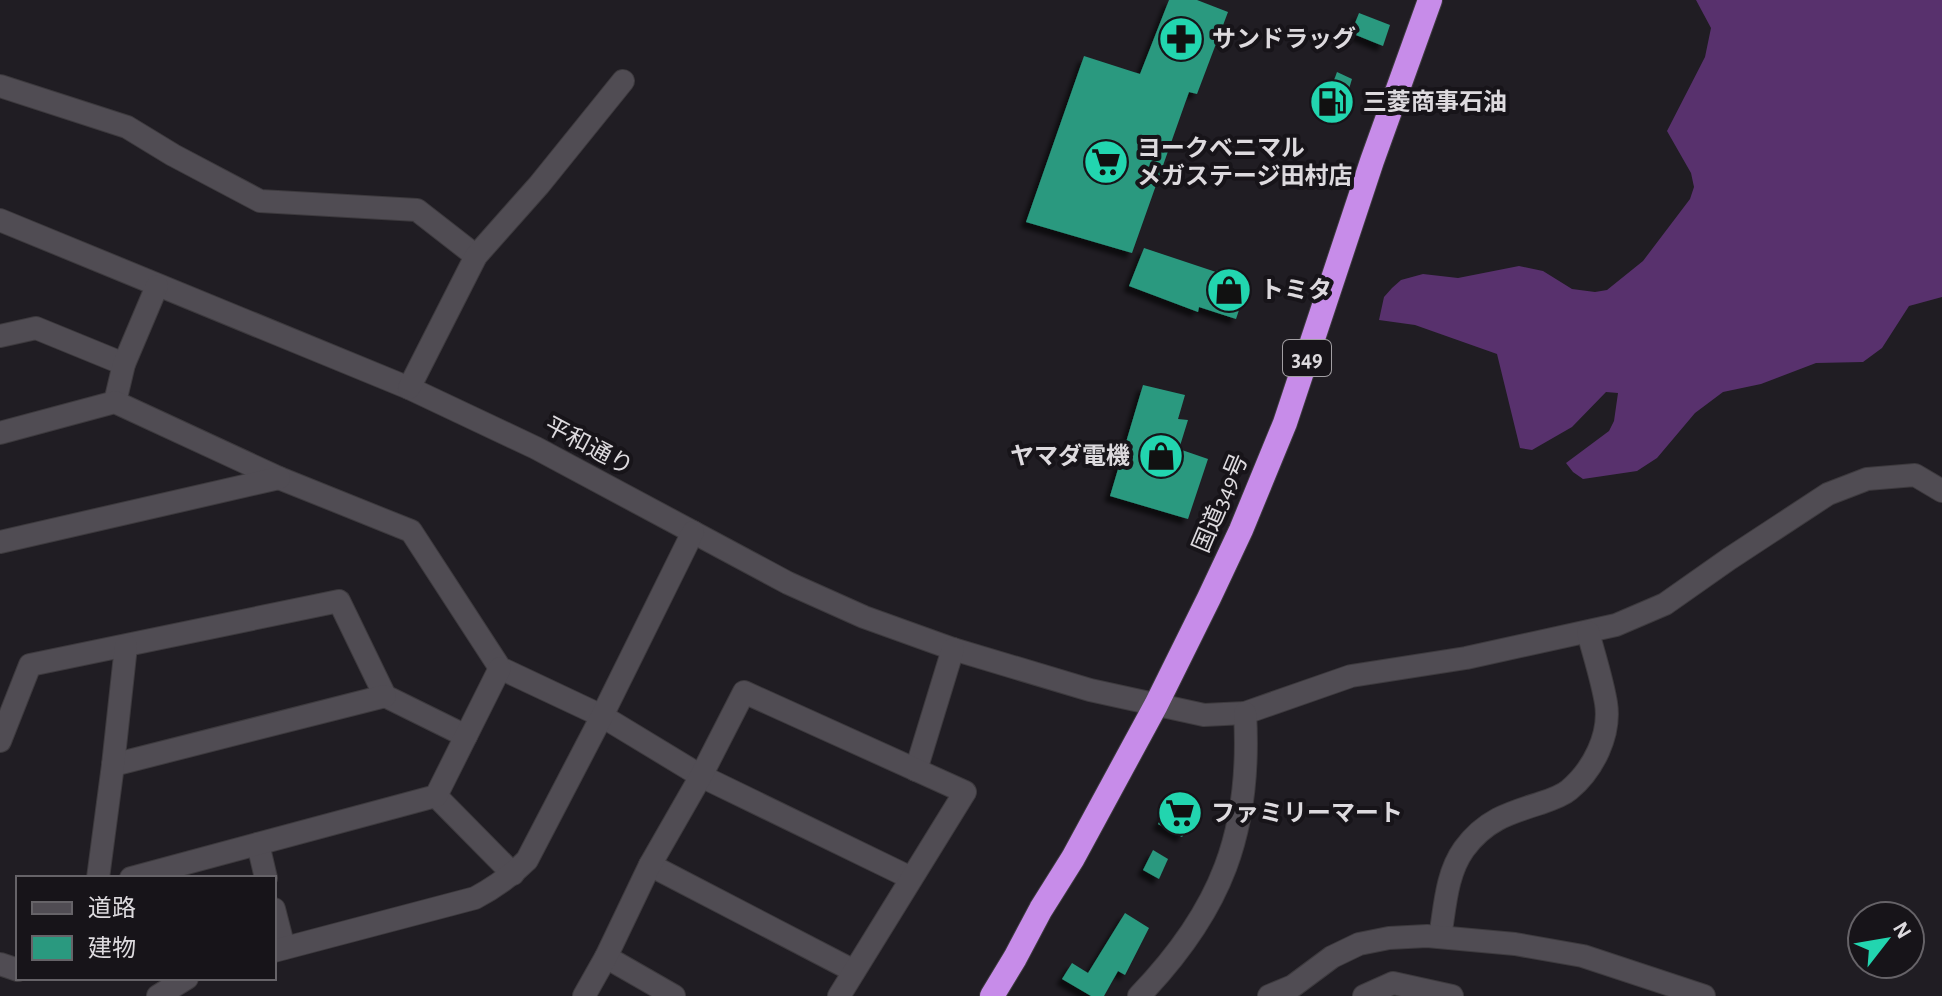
<svg xmlns="http://www.w3.org/2000/svg" width="1942" height="996" viewBox="0 0 1942 996" font-family="'Alegreya Sans','Noto Sans JP',sans-serif">
	<defs>
		<filter id="shadow"><feDropShadow dx="-5.5" dy="5.5" stdDeviation="2" flood-color="#0009"/></filter>
	</defs>
	<rect width="100%" height="100%" fill="#201d23"/>
	<path fill="#58316d" d="M 1696,0 L 1942,0 L 1942,297 L 1909,306 L 1882,348 L 1863,362 L 1816,363 L 1761,384 L 1723,392 L 1695,413 L 1657,458 L 1637,471 L 1583,479 L 1573,472 L 1566,463 L 1609,431 L 1614,421 L 1618,393 L 1606,392 L 1572,427 L 1532,450 L 1520,448 L 1497,354 L 1415,325 L 1379,320 L 1384,297 L 1392,288 L 1401,280 L 1423,274 L 1458,278 L 1519,266 L 1543,271 L 1572,289 L 1595,292 L 1607,290 L 1643,261 L 1690,199 L 1694,187 L 1691,173 L 1667,131 L 1705,57 L 1711,28 Z"/>
	<g fill="#2a997f" filter="url(#shadow)">
		<path d="M 1169,0 L 1197,0 L 1228,12 L 1197,94 L 1189,92 L 1132,253 L 1026,222 L 1084,56 L 1140,74 Z"/>
		<path d="M 1359,13 L 1390,25 L 1383,46 L 1351,33 Z"/>
		<path d="M 1337,72 L 1352,79 L 1341,115 L 1324,108 Z"/>
		<path d="M 1144,248 L 1216,272 L 1217,270 L 1249,280 L 1236,319 L 1199,307 L 1198,312 L 1129,286 Z"/>
		<path d="M 1143,385 L 1185,395 L 1178,419 L 1188,420 L 1179,449 L 1208,459 L 1188,519 L 1110,496 Z"/>
		<path d="M 1177,793 L 1201,806 L 1182,837 L 1158,824 Z"/>
		<path d="M 1153,850 L 1168,859 L 1159,879 L 1143,870 Z"/>
		<path d="M 1125,913 L 1149,928 L 1125,975 L 1118,971 L 1104,996 L 1091,996 L 1062,979 L 1072,963 L 1088,973 Z"/>
	</g>
	<g fill="none" stroke-linecap="round" stroke-linejoin="round">
		<g stroke="#3d3a3e" stroke-width="24">
			<g id="minor">
				<path d="M 0,86 L 127,127 L 173,155 L 260,201 L 417,210 L 476,256"/>
				<path d="M 0,220 L 409,388 L 536,448 L 788,583 L 864,617 L 953,649 L 1090,690 L 1204,715 L 1245,713 L 1351,676 L 1466,658 L 1616,625 L 1665,604 L 1729,559 L 1828,494 L 1867,479 L 1915,475 L 1942,491"/>
				<path d="M 0,336 L 36,328 L 124,364"/>
				<path d="M 409,388 L 476,256 L 539,185 L 623,81"/>
				<path d="M 115,402 L 124,364 L 157,286"/>
				<path d="M 0,433 L 115,402 L 279,478 L 411,531 L 500,668 L 602,716 L 701,776 L 911,878"/>
				<path d="M 0,542 L 279,478"/>
				<path d="M 0,741 L 30,665 L 339,601 L 385,696 L 466,736"/>
				<path d="M 113,765 L 385,696"/>
				<path d="M 916,770 L 953,649"/>
				<path d="M 436,796 L 513,874"/>
				<path d="M 258,844 L 266,878"/>
				<path d="M 650,865 L 854,971"/>
				<path d="M 98,878 L 113,765 L 126,646"/>
				<path d="M 131,878 L 436,796 L 500,668"/>
				<path d="M 274,909 L 284,948"/>
				<path d="M 1440,937 C 1445,908 1446,874 1464,849 C 1485,820 1509,813 1541,803 C 1550,800 1562,796 1569,790 C 1593,770 1611,735 1606,703 C 1602,679 1594,655 1588,632"/>
				<path d="M 274,951 L 475,898 C 494,888 511,876 527,860 L 602,716 L 693,532"/>
				<path d="M 606,957 L 674,996"/>
				<path d="M 0,964 L 18,970"/>
				<path d="M 158,996 L 187,978"/>
				<path d="M 584,996 L 606,957 L 650,865 L 701,776 L 744,692 L 965,792 L 839,996"/>
				<path d="M 1139,996 C 1221,911 1252,832 1245,713"/>
				<path d="M 1269,996 L 1293,986 L 1332,957 L 1359,944 L 1389,938 L 1427,936 L 1515,944 L 1583,956 L 1704,996"/>
				<path d="M 1364,996 L 1393,983 L 1452,996"/>
			</g>
		</g>
		<g stroke="#3d3a3e" stroke-width="26">
			<path id="highway" d="M 992,996 L 1015,958 L 1041,909 L 1073,858 L 1156,705 L 1209,598 L 1241,530 L 1285,423 L 1372,161 L 1430,0"/>
		</g>
		<use href="#minor" stroke="#504c53" stroke-width="22"/>
		<use href="#highway" stroke="#c78ce9" stroke-width="24"/>
	</g>
	<defs>
		<g id="pharmacy-disc" transform="scale(2.3)"><circle r="9.5" fill="#22d5af" stroke="#171419"/><path d="M-2-6h4v4h4v4h-4v4h-4v-4h-4v-4h4Z" fill="#111"/></g>
		<g id="fuel-disc" transform="scale(2.3)"><circle r="9.5" fill="#22d5af" stroke="#171419"/><path d="M-5.5-6h7V0h2V4h1.3V-2.5L3-4.5l.8-.8L6-3V5H2.5V1h-1V6h-7ZM-4.2-4.7v3.2H.2V-4.7Z" fill="#111"/></g>
		<g id="supermarket-disc" transform="scale(2.3)"><circle r="9.5" fill="#22d5af" stroke="#171419"/><path d="M-6-5.5h2.5l.6 2H6L4.5 2H-2.5L-4.4-4H-6ZM-1.5 3.2a1.3 1.3 0 1 0 .1 0ZM3 3.2a1.3 1.3 0 1 0 .1 0Z" fill="#111"/></g>
		<g id="shop-disc" transform="scale(2.3)"><circle r="9.5" fill="#22d5af" stroke="#171419"/><path d="M-5-2.5h2.3a2.7 3.5 0 0 1 5.4 0H5L5.5 6h-11ZM-1.5-2.5h3a1.5 2.3 0 0 0-3 0Z" fill="#111"/></g>
	</defs>
	<g fill-rule="evenodd">
		<use href="#pharmacy-disc" x="1181" y="39"/>
		<use href="#fuel-disc" x="1332" y="102"/>
		<use href="#supermarket-disc" x="1106" y="162"/>
		<use href="#shop-disc" x="1229" y="290"/>
		<use href="#shop-disc" x="1161" y="456"/>
		<use href="#supermarket-disc" x="1180" y="813"/>
	</g>
	<g text-anchor="middle" stroke-width="8" stroke-linejoin="round" paint-order="stroke">
		<rect fill="#171419" stroke="#a29fa3" stroke-width="2" x="1283" y="340" width="48" height="36" rx="6"/>
		<g font-size="22" font-weight="bold" fill="#dddade">
			<text x="1307" y="366">349</text>
		</g>
		<g font-size="24" font-weight="bold" fill="#dddade" stroke="#171419" text-anchor="start">
			<text x="1212" y="47">サンドラッグ</text>
			<text x="1363" y="110">三菱商事石油</text>
			<text x="1137" y="156">ヨークベニマル<tspan x="1137" dy="28">メガステージ田村店</tspan></text>
			<text x="1260" y="298">トミタ</text>
			<text x="1130" y="464" text-anchor="end">ヤマダ電機</text>
			<text x="1211" y="821">ファミリーマート</text>
		</g>
		<g font-size="24" fill="#dddade" stroke="#171419">
			<text transform="translate(589 446) rotate(28)" y="8">平和通り</text>
			<text transform="translate(1220 503) rotate(-67)" y="8">国道349号</text>
		</g>
	</g>
	<rect x="16" y="876" width="260" height="104" fill="#171419" stroke="#666368" stroke-width="2"/>
	<rect x="32" y="902" width="40" height="12" fill="#504c53" stroke="#666368" stroke-width="2"/>
	<text x="88" y="916" font-size="24" fill="#dddade">道路</text>
	<rect x="32" y="936" width="40" height="24" fill="#2a997f" stroke="#666368" stroke-width="2"/>
	<text x="88" y="956" font-size="24" fill="#dddade">建物</text>
	<g transform="translate(1886 940) rotate(59)"><circle r="38" fill="#171419" stroke="#666368" stroke-width="2"/>
	<path d="M0-6L14 30L0 20L-14 30Z" fill="#22d5af"/>
	<text y="-12" font-size="22" font-weight="bold" text-anchor="middle" fill="#dddade">N</text>
	</g>
</svg>
